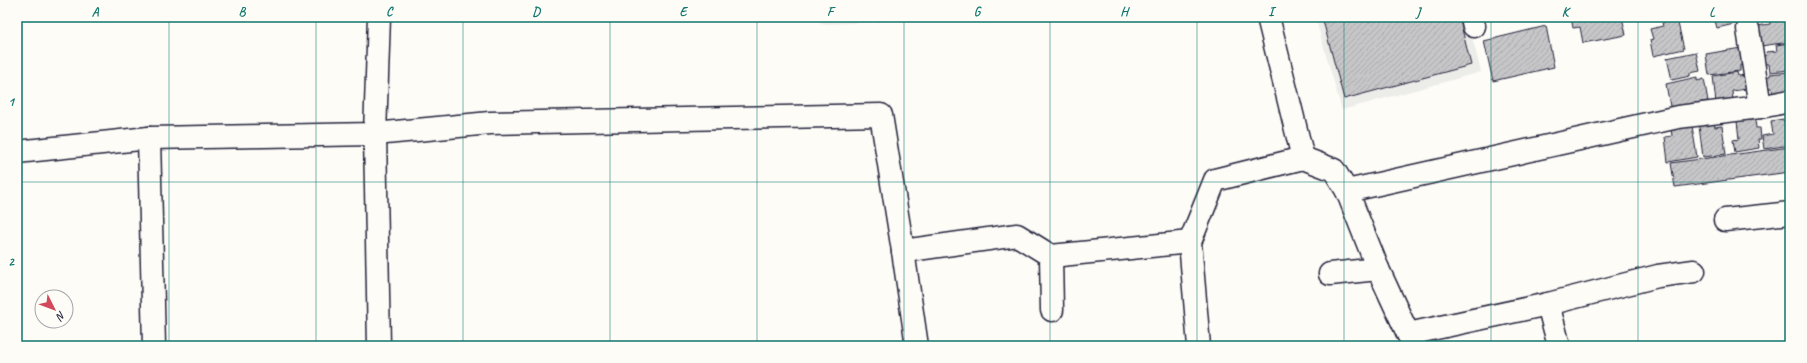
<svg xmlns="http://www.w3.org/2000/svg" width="1807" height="363" viewBox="0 0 1807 363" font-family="Caveat,sans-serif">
	<defs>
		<pattern id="building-hatch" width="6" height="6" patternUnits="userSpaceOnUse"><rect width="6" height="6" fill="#c6c6c8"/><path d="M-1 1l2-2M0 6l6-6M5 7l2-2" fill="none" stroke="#aaaaad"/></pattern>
	</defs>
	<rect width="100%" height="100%" fill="#fdfcf7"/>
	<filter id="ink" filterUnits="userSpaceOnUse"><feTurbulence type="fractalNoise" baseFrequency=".025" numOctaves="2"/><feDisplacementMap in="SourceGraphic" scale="8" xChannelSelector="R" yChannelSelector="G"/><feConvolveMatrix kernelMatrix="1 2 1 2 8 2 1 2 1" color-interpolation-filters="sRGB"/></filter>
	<g filter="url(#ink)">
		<g fill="#ecece9">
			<path d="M 819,17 L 896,17 L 879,22 L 820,24 Z"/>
			<path d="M 1315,17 L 1467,17 L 1481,72 L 1342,110 Z"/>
		</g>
		<g fill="url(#building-hatch)" stroke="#22223b">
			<path d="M 1322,17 L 1459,17 L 1471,65 L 1344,99 Z"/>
			<path d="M 1571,17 L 1622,17 L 1626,35 L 1583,43 L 1580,27 L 1573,28 Z"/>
			<path d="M 1714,17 L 1746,17 L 1747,21 L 1717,28 Z"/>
			<path d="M 1790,17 L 1790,42 L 1760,46 L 1757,26 L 1770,24 L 1770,18 Z"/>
			<path d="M 1677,19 L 1684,49 L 1653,56 L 1650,40 L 1653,39 L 1650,29 L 1663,26 L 1662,23 Z"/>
			<path d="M 1546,26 L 1554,67 L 1493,81 L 1484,41 Z"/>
			<path d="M 1790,43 L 1790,70 L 1770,72 L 1769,64 L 1763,64 L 1762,56 L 1767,55 L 1766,52 L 1777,51 L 1776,45 Z"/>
			<path d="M 1741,48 L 1743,65 L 1740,65 L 1740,71 L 1709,75 L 1706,54 Z"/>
			<path d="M 1696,52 L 1700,71 L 1690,73 L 1690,76 L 1672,80 L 1667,58 Z"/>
			<path d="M 1737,72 L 1738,76 L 1746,75 L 1747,89 L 1732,91 L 1733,101 L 1716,103 L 1713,76 Z"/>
			<path d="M 1790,72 L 1790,94 L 1773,96 L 1772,88 L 1767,88 L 1766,77 L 1770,76 L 1770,74 Z"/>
			<path d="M 1697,77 L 1697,81 L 1704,79 L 1708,101 L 1684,105 L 1671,112 L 1666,84 Z"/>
			<path d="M 1755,118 L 1756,128 L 1760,128 L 1761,139 L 1758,139 L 1759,148 L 1735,152 L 1733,140 L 1739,139 L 1737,121 Z"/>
			<path d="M 1783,119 L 1784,122 L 1790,121 L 1790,145 L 1764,149 L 1762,136 L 1773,134 L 1771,121 Z"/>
			<path d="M 1714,124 L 1715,127 L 1722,126 L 1726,154 L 1703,157 L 1699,126 Z"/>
			<path d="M 1692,126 L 1697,157 L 1668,162 L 1665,137 L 1672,136 L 1671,129 Z"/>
			<path d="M 1790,147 L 1790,172 L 1675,187 L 1671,163 Z"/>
		</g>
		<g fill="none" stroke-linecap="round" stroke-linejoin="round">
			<g stroke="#22223b" stroke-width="25">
				<g id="minor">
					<path d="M 379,17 L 375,134 L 379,346"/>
					<path d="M 1268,17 L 1303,158"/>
					<path d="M 1472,17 L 1474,26"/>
					<path d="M 1748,29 L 1760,107"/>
					<path d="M 149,138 L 154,346"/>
					<path d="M 17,152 L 149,138 L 375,134 L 490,123 L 881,115 L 903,251 L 917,346"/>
					<path d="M 1347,191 L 1678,117 L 1760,107 L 1790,101"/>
					<path d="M 1725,220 L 1790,213"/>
					<path d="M 903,251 L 1017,235 L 1051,256 L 1190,242"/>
					<path d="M 1051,256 L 1052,310"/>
					<path d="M 1330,274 L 1378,269"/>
					<path d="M 1548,304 L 1559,346"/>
					<path d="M 1408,334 L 1548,304 L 1658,276 L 1694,271"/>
					<path d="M 1199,346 L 1190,242 L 1215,180 L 1303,158 L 1334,170 L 1347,191 L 1378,269 L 1408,334 L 1415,346"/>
				</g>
			</g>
			<use href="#minor" stroke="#fdfcf7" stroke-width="22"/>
		</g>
	</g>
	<path fill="none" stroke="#0f766e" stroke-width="1" stroke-opacity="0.55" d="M 169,17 L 169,346M 316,17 L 316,346M 463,17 L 463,346M 610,17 L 610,346M 757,17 L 757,346M 904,17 L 904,346M 1050,17 L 1050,346M 1197,17 L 1197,346M 1344,17 L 1344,346M 1491,17 L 1491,346M 1638,17 L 1638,346M 17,182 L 1790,182"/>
	<rect width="1807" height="363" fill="none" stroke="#fdfcf7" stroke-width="44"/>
	<g transform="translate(54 309) rotate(132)"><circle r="19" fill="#fdfcf7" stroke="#a5a5ac"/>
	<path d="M0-3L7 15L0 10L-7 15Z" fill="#d1495b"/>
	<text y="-6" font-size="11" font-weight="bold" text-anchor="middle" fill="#22223b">N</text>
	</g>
	<rect x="22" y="22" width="1763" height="319" fill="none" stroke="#0f766e" stroke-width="1.5"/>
	<g font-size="13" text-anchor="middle" font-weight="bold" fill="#0f766e">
		<text x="95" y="16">A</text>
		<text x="242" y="16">B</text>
		<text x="389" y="16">C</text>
		<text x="536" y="16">D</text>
		<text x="683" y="16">E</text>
		<text x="830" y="16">F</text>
		<text x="977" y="16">G</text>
		<text x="1124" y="16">H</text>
		<text x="1271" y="16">I</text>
		<text x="1418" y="16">J</text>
		<text x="1565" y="16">K</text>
		<text x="1712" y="16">L</text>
		<text x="11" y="106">1</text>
		<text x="11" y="266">2</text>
	</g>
</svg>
